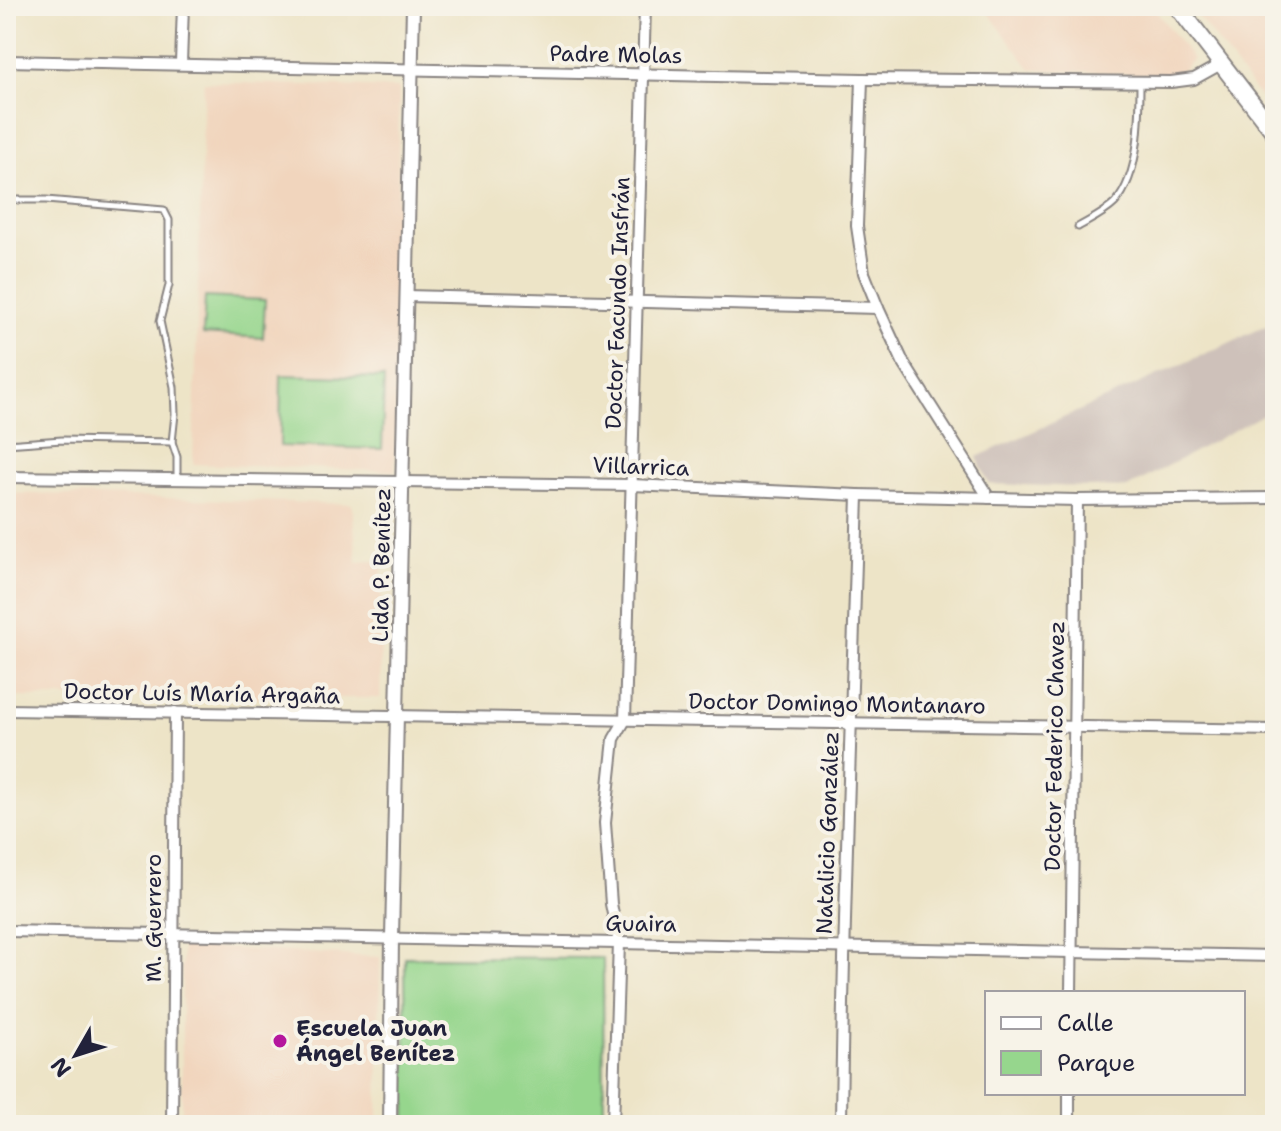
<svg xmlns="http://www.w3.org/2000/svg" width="1281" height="1131" viewBox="0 0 1281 1131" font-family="'Shantell Sans',sans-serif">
	<rect width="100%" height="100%" fill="#f7f3e8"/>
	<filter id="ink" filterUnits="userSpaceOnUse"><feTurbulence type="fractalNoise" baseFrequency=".0125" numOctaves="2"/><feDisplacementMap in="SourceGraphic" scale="16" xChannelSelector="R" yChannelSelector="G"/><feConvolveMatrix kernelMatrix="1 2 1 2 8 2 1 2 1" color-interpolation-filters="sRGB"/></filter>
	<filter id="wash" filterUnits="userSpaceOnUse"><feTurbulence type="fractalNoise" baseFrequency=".006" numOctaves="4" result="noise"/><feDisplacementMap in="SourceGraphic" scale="32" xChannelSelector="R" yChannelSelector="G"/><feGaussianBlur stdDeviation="1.8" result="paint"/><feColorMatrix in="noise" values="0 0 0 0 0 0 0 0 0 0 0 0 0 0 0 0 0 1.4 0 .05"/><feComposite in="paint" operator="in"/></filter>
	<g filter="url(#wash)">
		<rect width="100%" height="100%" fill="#ede4c7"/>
		<g fill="#f1d5bd">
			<path d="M 983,6 L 1152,6 L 1193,59 L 1176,76 L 1031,69 Z"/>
			<path d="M 1190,6 L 1275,6 L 1275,117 Z"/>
			<path d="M 204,82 L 399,88 L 395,471 L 193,464 Z"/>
			<path d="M 6,493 L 352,504 L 357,562 L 382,561 L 380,698 L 6,697 Z"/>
			<path d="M 182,946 L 380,957 L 378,1125 L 182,1125 Z"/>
		</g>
		<path fill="#cec1ba" d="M 1275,322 L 1275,408 L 1127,488 L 989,484 L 977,457 Z"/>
		<g fill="#96d68d" stroke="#5c7c64" stroke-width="2">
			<path d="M 205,297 L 265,300 L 263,338 L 203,334 Z"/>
			<path d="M 281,375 L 384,378 L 382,449 L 280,446 Z"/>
			<path d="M 405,957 L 603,958 L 604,1125 L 406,1125 Z"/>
		</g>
	</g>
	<g filter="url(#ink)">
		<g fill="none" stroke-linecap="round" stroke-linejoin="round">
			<g stroke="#888381" stroke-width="9">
				<g id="service">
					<path d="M 6,200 L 46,200 L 164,210 L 169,220 L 169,285 L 160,321 L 174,387 L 175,414 L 172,442 L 177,457 L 177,478"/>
					<path d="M 1078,227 C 1090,220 1105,213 1115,203 C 1140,175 1140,117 1140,82"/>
					<path d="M 6,444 L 62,440 L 172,442"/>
				</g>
			</g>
			<g stroke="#888381" stroke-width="14">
				<g id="minor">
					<path d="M 6,61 L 862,79 L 1171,82 L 1194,79 L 1221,64"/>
					<path d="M 181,63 L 183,6"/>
					<path d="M 862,79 L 857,226 L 864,273 L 878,308 L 903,362 L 989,498"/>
					<path d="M 406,296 L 878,308"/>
					<path d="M 6,477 L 632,485 L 858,495 L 1077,500 L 1275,498"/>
					<path d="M 6,710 L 1275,730"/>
					<path d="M 6,931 L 1275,956"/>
					<path d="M 1071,993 L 1077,500"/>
					<path d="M 172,1125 L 175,712"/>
					<path d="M 613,1125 L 619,943 L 611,904 L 605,823 L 614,739 L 625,720 L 645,6"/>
					<path d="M 841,1125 C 843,915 852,705 858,495"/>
					<path d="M 1069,1125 L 1069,1093"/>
				</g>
			</g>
			<g stroke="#888381" stroke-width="16">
				<path id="tertiary" d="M 390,1125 L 392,937 L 413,6"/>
			</g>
			<g stroke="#888381" stroke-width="20">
				<path id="primary" d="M 1177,6 L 1275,133"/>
			</g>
			<use href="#service" stroke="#fff" stroke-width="5"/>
			<use href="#minor" stroke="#fff" stroke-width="10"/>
			<use href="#tertiary" stroke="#fff" stroke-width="12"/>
			<use href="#primary" stroke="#fff" stroke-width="16"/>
		</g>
	</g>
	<circle fill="#b5179e" stroke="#f7f3e8" stroke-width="3" cx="280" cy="1041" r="8"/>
	<g text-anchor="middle" stroke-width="8" stroke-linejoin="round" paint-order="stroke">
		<g font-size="22" fill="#22223b" stroke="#f7f3e8">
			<text transform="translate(616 54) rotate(1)" y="8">Padre Molas</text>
			<text transform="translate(617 303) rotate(-88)" y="8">Doctor Facundo Insfrán</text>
			<text transform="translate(641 466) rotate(2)" y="8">Villarrica</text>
			<text transform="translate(381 565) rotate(-89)" y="8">Lida P. Benítez</text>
			<text transform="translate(202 693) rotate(1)" y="8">Doctor Luís María Argaña</text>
			<text transform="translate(837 703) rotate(1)" y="8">Doctor Domingo Montanaro</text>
			<text transform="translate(1054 746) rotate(-89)" y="8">Doctor Federico Chavez</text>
			<text transform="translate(827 833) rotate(-88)" y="8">Natalicio González</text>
			<text transform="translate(153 918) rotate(-90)" y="8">M. Guerrero</text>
			<text transform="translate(641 923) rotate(1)" y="8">Guaira</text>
		</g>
		<g font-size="22" font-weight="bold" fill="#22223b" stroke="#f7f3e8" text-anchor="start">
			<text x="296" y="1036">Escuela Juan<tspan x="296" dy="25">Ángel Benítez</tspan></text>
		</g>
	</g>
	<rect width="1281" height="1131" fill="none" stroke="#f7f3e8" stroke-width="32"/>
	<rect x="985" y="991" width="260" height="104" fill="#f7f3e8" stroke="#a29fa3" stroke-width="2"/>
	<rect x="1001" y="1017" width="40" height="12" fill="#ffffff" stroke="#a29fa3" stroke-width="2"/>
	<text x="1057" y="1031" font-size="24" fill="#22223b">Calle</text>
	<rect x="1001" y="1051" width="40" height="24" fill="#96d68d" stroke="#a29fa3" stroke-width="2"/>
	<text x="1057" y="1071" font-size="24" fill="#22223b">Parque</text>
	<g transform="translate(76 1055) rotate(231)" stroke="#f7f3e8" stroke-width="6" paint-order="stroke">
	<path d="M0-6L14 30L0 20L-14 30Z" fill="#22223b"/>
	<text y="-12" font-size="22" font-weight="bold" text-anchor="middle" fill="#22223b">N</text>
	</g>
</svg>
